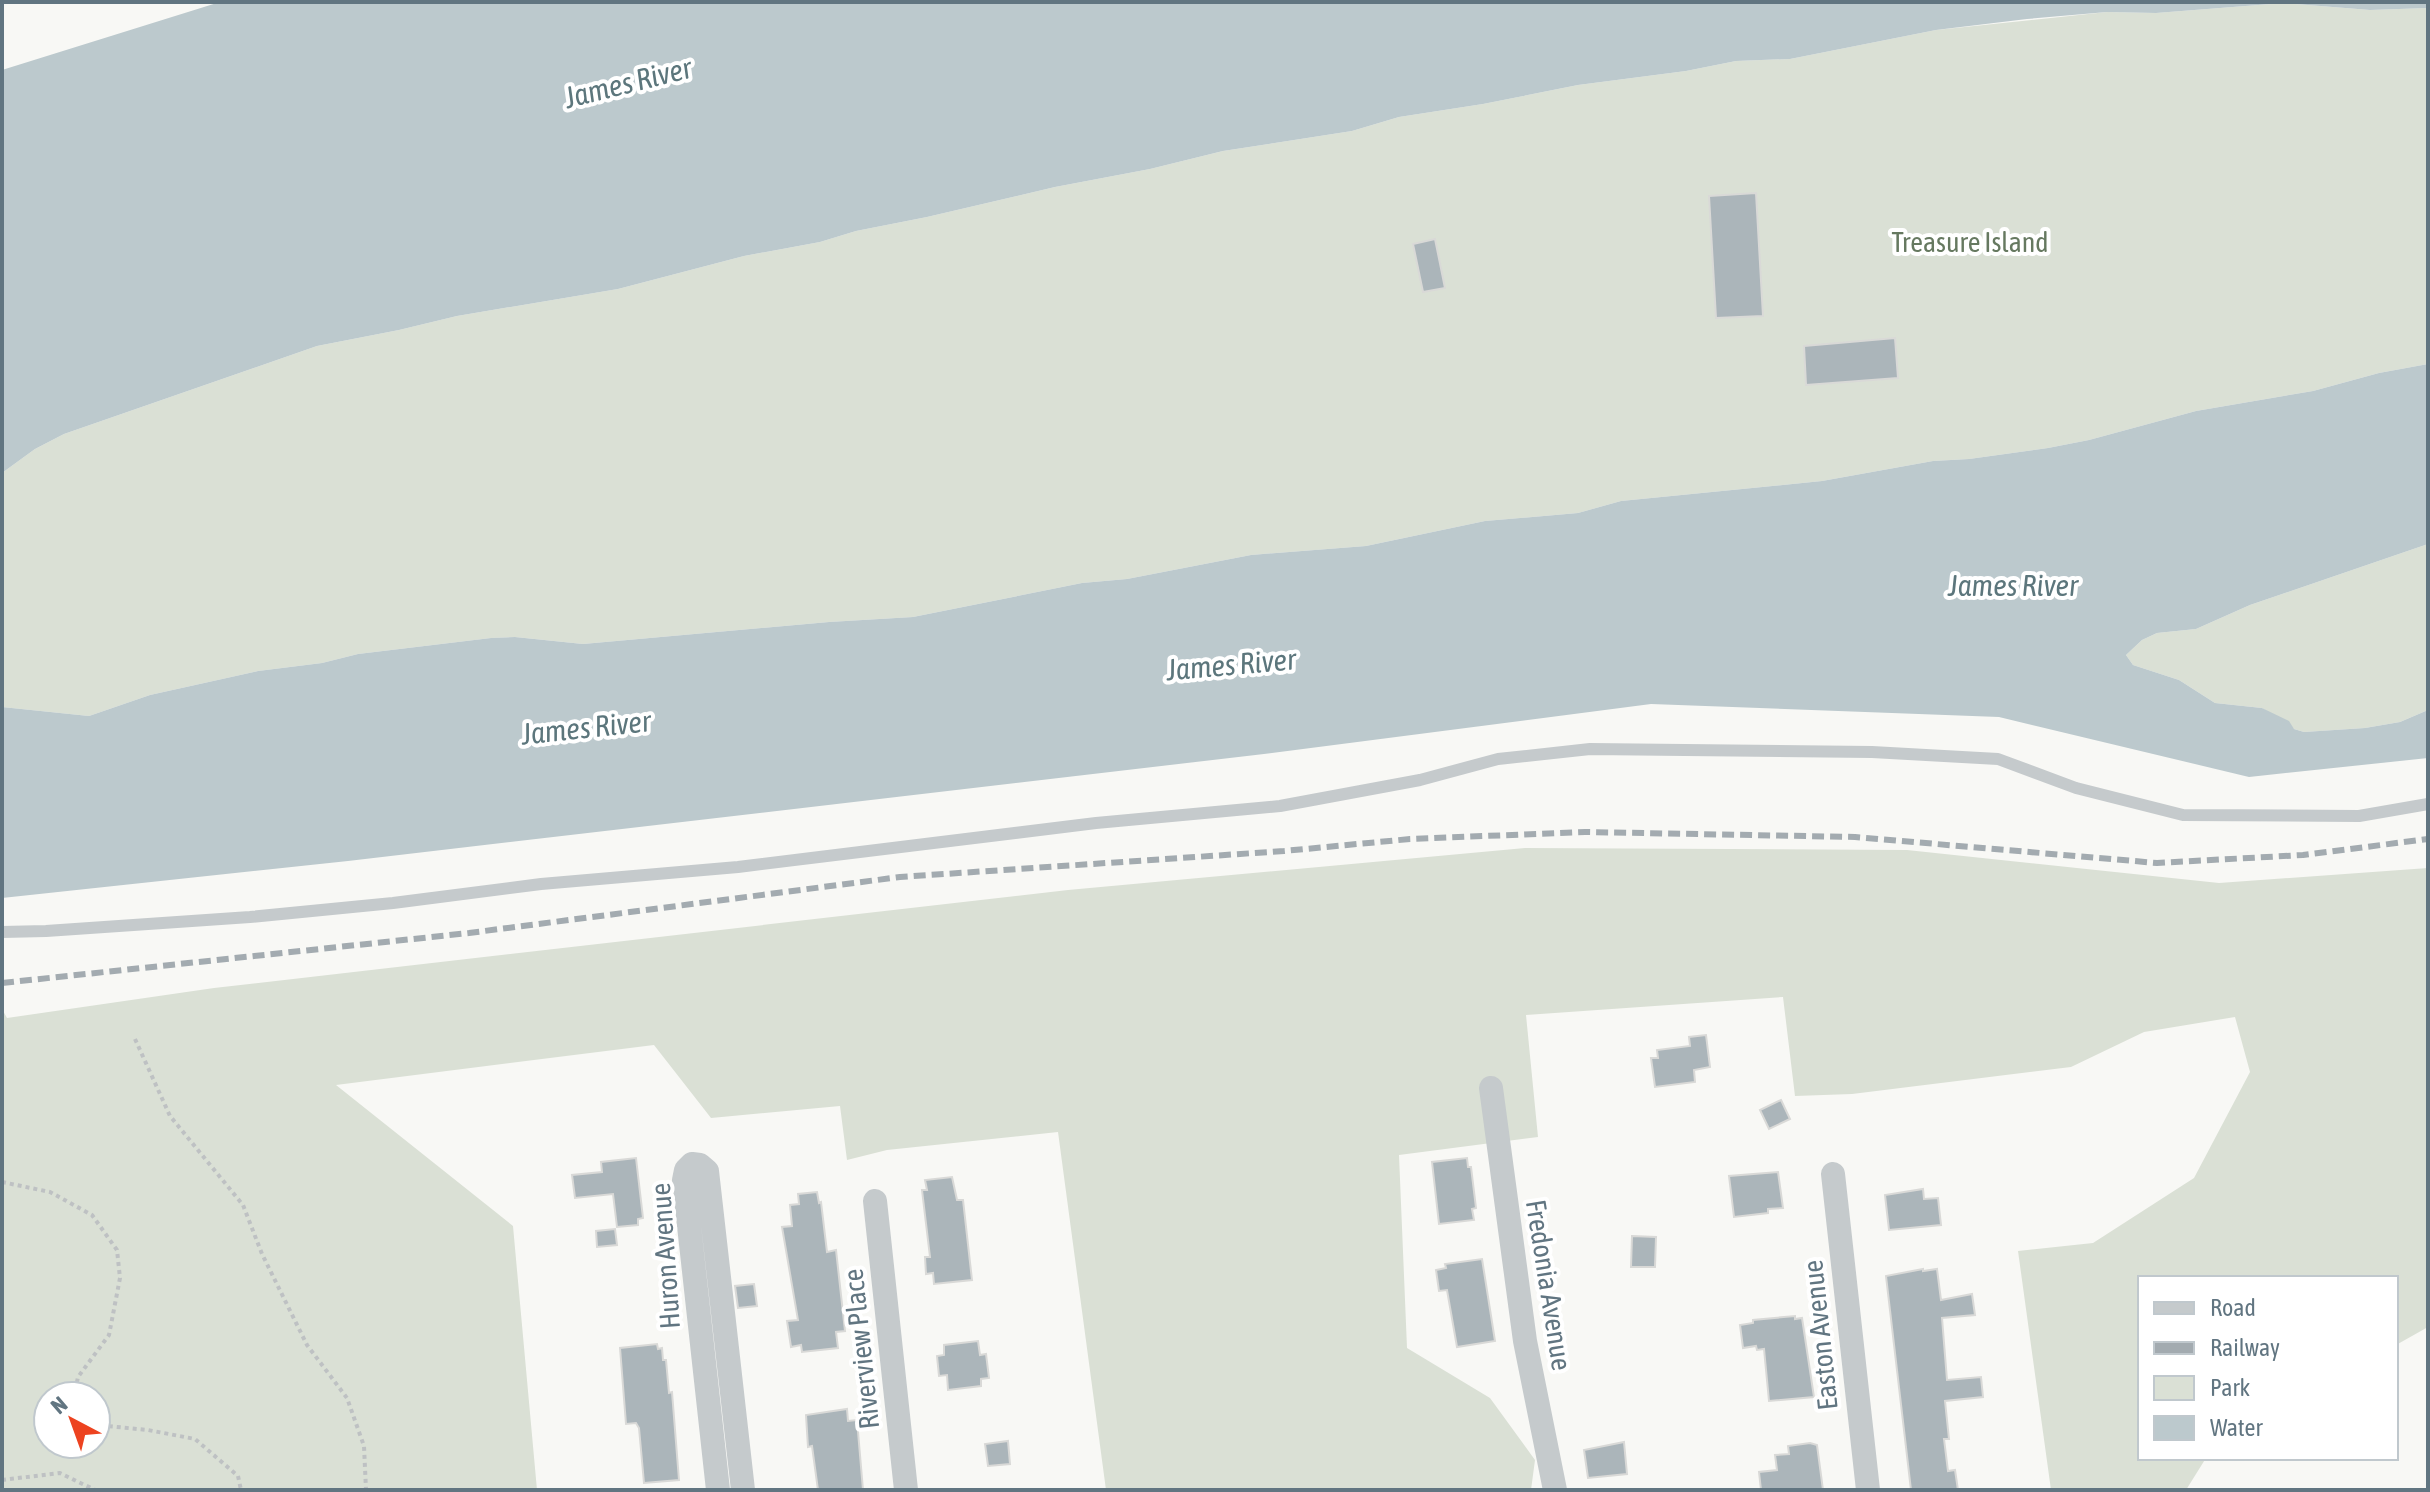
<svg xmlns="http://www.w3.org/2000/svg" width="2430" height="1492" viewBox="0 0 2430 1492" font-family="'Asap Condensed',sans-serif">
	<rect width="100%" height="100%" fill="#f8f8f5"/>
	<g fill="#dae0d5" fill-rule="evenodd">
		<path d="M 2284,3 L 2370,10 L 2428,8 L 2428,364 L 2379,373 L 2313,391 L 2196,411 L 2089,440 L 2048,448 L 1969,459 L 1933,461 L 1822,481 L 1621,501 L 1578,513 L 1485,521 L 1366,546 L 1251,555 L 1127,579 L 1082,583 L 913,617 L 829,622 L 583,644 L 515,637 L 491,638 L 358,654 L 322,663 L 258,671 L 150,695 L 89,716 L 2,707 L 2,473 L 35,449 L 64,434 L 317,346 L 399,330 L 457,316 L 618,289 L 744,256 L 820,242 L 856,231 L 927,217 L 1055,187 L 1150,169 L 1223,151 L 1352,131 L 1399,117 L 1483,104 L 1578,85 L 1686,71 L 1736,61 L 1790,59 L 1936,30 L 2107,12 L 2156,13 Z"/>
		<path d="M 2428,544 L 2428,710 L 2400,722 L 2365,728 L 2304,732 L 2294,729 L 2262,708 L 2215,703 L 2179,680 L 2133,665 L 2126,655 L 2142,640 L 2157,633 L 2196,629 L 2250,605 Z"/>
		<path d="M 1525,848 L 1907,850 L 2219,883 L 2428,868 L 2428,1327 L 2396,1345 L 2396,1278 L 2140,1278 L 2140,1458 L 2206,1458 L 2186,1490 L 2051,1490 L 2018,1251 L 2093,1243 L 2194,1178 L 2250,1072 L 2235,1017 L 2144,1032 L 2071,1067 L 1852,1094 L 1795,1096 L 1783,997 L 1526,1015 L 1538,1137 L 1399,1155 L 1407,1348 L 1490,1398 L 1535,1460 L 1531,1490 L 1106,1490 L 1058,1132 L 887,1150 L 847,1160 L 840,1106 L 711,1118 L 654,1045 L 336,1085 L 513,1226 L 537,1490 L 2,1490 L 2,1009 L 7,1018 L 214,988 L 1068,890 ZM 48,1396 L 96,1396 L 96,1444 L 48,1444 Z"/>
	</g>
	<g fill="#bcc9cd">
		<path d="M 220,2 L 2428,2 L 2428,8 L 2370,10 L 2284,3 L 2156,13 L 2107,12 L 2027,19 L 1936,30 L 1790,59 L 1736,61 L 1686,71 L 1578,85 L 1483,104 L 1399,117 L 1352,131 L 1223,151 L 1150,169 L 1055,187 L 927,217 L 856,231 L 820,242 L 744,256 L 618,289 L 457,316 L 399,330 L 317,346 L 64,434 L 35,449 L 2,473 L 2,70 Z"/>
		<path d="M 2428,364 L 2428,544 L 2250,605 L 2196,629 L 2157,633 L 2142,640 L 2126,655 L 2133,665 L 2179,680 L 2215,703 L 2262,708 L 2289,721 L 2294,729 L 2304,732 L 2365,728 L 2400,722 L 2428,710 L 2428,758 L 2249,777 L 1999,717 L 1651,704 L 1264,754 L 348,861 L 2,898 L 2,707 L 89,716 L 150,695 L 258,671 L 322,663 L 358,654 L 491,638 L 515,637 L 583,644 L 829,622 L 913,617 L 1082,583 L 1127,579 L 1251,555 L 1366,546 L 1485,521 L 1578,513 L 1621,501 L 1822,481 L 1933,461 L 1969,459 L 2048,448 L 2089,440 L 2196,411 L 2313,391 L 2379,373 Z"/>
	</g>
	<g fill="#abb5ba" stroke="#d9d9d7" stroke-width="2">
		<path d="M 1756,193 L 1763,316 L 1716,318 L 1709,196 Z"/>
		<path d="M 1435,239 L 1445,288 L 1423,292 L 1413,244 Z"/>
		<path d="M 1895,338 L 1898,378 L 1806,385 L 1804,346 Z"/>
		<path d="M 1706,1035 L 1710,1067 L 1694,1070 L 1695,1082 L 1655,1087 L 1651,1058 L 1658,1058 L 1657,1050 L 1690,1046 L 1689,1037 Z"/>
		<path d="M 1781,1100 L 1790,1119 L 1769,1129 L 1760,1110 Z"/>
		<path d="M 636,1158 L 643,1218 L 638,1219 L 638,1225 L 617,1227 L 613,1194 L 575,1198 L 572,1175 L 602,1172 L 601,1162 Z"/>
		<path d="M 1467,1158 L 1468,1167 L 1471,1167 L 1476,1208 L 1472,1209 L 1474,1220 L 1439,1224 L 1432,1162 Z"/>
		<path d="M 1778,1172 L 1783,1208 L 1768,1209 L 1768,1213 L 1734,1217 L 1729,1176 Z"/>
		<path d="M 952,1177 L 957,1200 L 963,1200 L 972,1280 L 934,1284 L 933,1273 L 926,1274 L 925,1257 L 930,1257 L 922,1190 L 927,1190 L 925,1180 Z"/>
		<path d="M 1923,1189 L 1924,1199 L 1938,1198 L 1941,1225 L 1889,1230 L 1885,1195 Z"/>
		<path d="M 817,1192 L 819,1203 L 821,1202 L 827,1252 L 836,1250 L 845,1331 L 836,1332 L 838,1348 L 802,1352 L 801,1345 L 791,1347 L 787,1321 L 798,1320 L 782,1227 L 792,1226 L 790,1205 L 799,1204 L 798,1194 Z"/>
		<path d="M 615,1229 L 617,1245 L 597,1247 L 596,1231 Z"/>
		<path d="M 1632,1236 L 1656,1237 L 1655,1267 L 1631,1267 Z"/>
		<path d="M 1482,1259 L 1495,1341 L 1457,1347 L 1447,1290 L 1439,1291 L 1436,1270 L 1446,1268 L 1445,1264 Z"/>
		<path d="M 1923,1269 L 1923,1271 L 1937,1269 L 1941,1300 L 1972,1294 L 1975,1315 L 1942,1318 L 1947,1380 L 1981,1377 L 1983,1397 L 1945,1401 L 1949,1439 L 1944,1439 L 1948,1471 L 1955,1470 L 1958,1490 L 1911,1490 L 1886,1276 Z"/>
		<path d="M 754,1284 L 757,1306 L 738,1308 L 735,1286 Z"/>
		<path d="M 1795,1316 L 1795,1319 L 1802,1318 L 1814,1397 L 1769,1401 L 1764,1349 L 1757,1350 L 1756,1346 L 1743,1348 L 1740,1325 L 1753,1323 L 1753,1320 Z"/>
		<path d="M 978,1341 L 980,1355 L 986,1354 L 989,1378 L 981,1379 L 981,1386 L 948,1390 L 947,1375 L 939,1376 L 937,1356 L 944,1355 L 944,1345 Z"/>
		<path d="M 657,1344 L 658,1349 L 662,1348 L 663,1360 L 666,1360 L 669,1393 L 672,1392 L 679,1480 L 644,1483 L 639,1428 L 636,1423 L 626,1424 L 620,1348 Z"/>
		<path d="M 847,1409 L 848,1421 L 857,1420 L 863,1490 L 818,1490 L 812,1446 L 808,1447 L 806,1415 Z"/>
		<path d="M 1008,1441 L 1010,1464 L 988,1466 L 985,1444 Z"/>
		<path d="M 1624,1442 L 1627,1474 L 1588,1478 L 1584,1450 Z"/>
		<path d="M 1810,1443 L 1817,1445 L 1823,1490 L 1761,1490 L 1759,1472 L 1777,1470 L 1775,1455 L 1789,1454 L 1788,1446 Z"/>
	</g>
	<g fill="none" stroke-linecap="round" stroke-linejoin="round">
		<g stroke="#bec1c3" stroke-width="4" stroke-dasharray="4 4" stroke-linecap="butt">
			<path d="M 135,1039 L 170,1116 L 243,1205 L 262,1254 L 307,1345 L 347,1398 L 364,1446 L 366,1490"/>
			<path d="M 2,1182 L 50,1192 L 92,1215 L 117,1250 L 120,1278 L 109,1335 L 78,1377 L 74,1396"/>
			<path d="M 96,1417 L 107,1426 L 148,1430 L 195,1439 L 238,1476 L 241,1490"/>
			<path d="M 2,1480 L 60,1473 L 95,1490"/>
		</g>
		<path stroke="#c5cacc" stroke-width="12" d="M 2,932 L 46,931 L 250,917 L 393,903 L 541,884 L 738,867 L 1096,823 L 1280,806 L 1420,780 L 1498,759 L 1590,749 L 1872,752 L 1998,759 L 2076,788 L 2183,815 L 2359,816 L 2428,804"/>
		<g stroke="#c5cacc" stroke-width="24">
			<path d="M 1491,1088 L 1525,1341 L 1555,1490"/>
			<path d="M 1833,1174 L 1868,1490"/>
			<path d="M 875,1201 L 906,1490"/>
			<path d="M 718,1490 L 684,1180 L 686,1170 L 692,1164 L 700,1165 L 707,1171 L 743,1490"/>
		</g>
		<path stroke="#a3abb0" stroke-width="6" stroke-dasharray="12 6" stroke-linecap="butt" d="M 2,983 L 469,933 L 900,877 L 1284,851 L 1410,839 L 1585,832 L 1855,837 L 2157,863 L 2303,855 L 2428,839"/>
	</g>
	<g text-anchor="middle" stroke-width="8" stroke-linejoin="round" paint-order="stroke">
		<g font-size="28" fill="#667960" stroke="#fff">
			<text x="1970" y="252">Treasure Island</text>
		</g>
		<g font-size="28" fill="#617581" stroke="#fff">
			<text transform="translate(665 1256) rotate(-94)" y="10">Huron Avenue</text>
			<text transform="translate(1549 1285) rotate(81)" y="10">Fredonia Avenue</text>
			<text transform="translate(1820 1335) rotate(-96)" y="10">Easton Avenue</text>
			<text transform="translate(861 1349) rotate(-96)" y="10">Riverview Place</text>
		</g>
		<g font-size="30" font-style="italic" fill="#5c767c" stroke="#fff">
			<text transform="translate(628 83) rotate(-14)" y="10">James River</text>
			<text x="2013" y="596">James River</text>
			<text transform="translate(1231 665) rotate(-5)" y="10">James River</text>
			<text transform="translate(586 728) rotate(-6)" y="10">James River</text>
		</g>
	</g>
	<rect width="2430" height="1492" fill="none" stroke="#617581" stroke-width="8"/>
	<rect x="2138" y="1276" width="260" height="184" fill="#ffffff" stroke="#c0c8cd" stroke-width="2"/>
	<rect x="2154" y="1302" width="40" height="12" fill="#c5cacc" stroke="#c0c8cd" stroke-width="2"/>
	<text x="2210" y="1316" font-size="24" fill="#617581">Road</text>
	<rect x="2154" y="1342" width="40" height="12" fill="#a3abb0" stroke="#c0c8cd" stroke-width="2"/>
	<text x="2210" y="1356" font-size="24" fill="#617581">Railway</text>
	<rect x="2154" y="1376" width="40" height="24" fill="#dae0d5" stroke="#c0c8cd" stroke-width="2"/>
	<text x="2210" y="1396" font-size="24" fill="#617581">Park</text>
	<rect x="2154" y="1416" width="40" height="24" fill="#bcc9cd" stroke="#c0c8cd" stroke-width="2"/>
	<text x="2210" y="1436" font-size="24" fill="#617581">Water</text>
	<g transform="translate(72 1420) rotate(319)"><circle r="38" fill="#ffffff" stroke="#c0c8cd" stroke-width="2"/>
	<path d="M0-6L14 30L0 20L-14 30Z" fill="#ed4320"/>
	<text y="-12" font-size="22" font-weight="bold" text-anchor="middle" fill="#617581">N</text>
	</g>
</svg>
